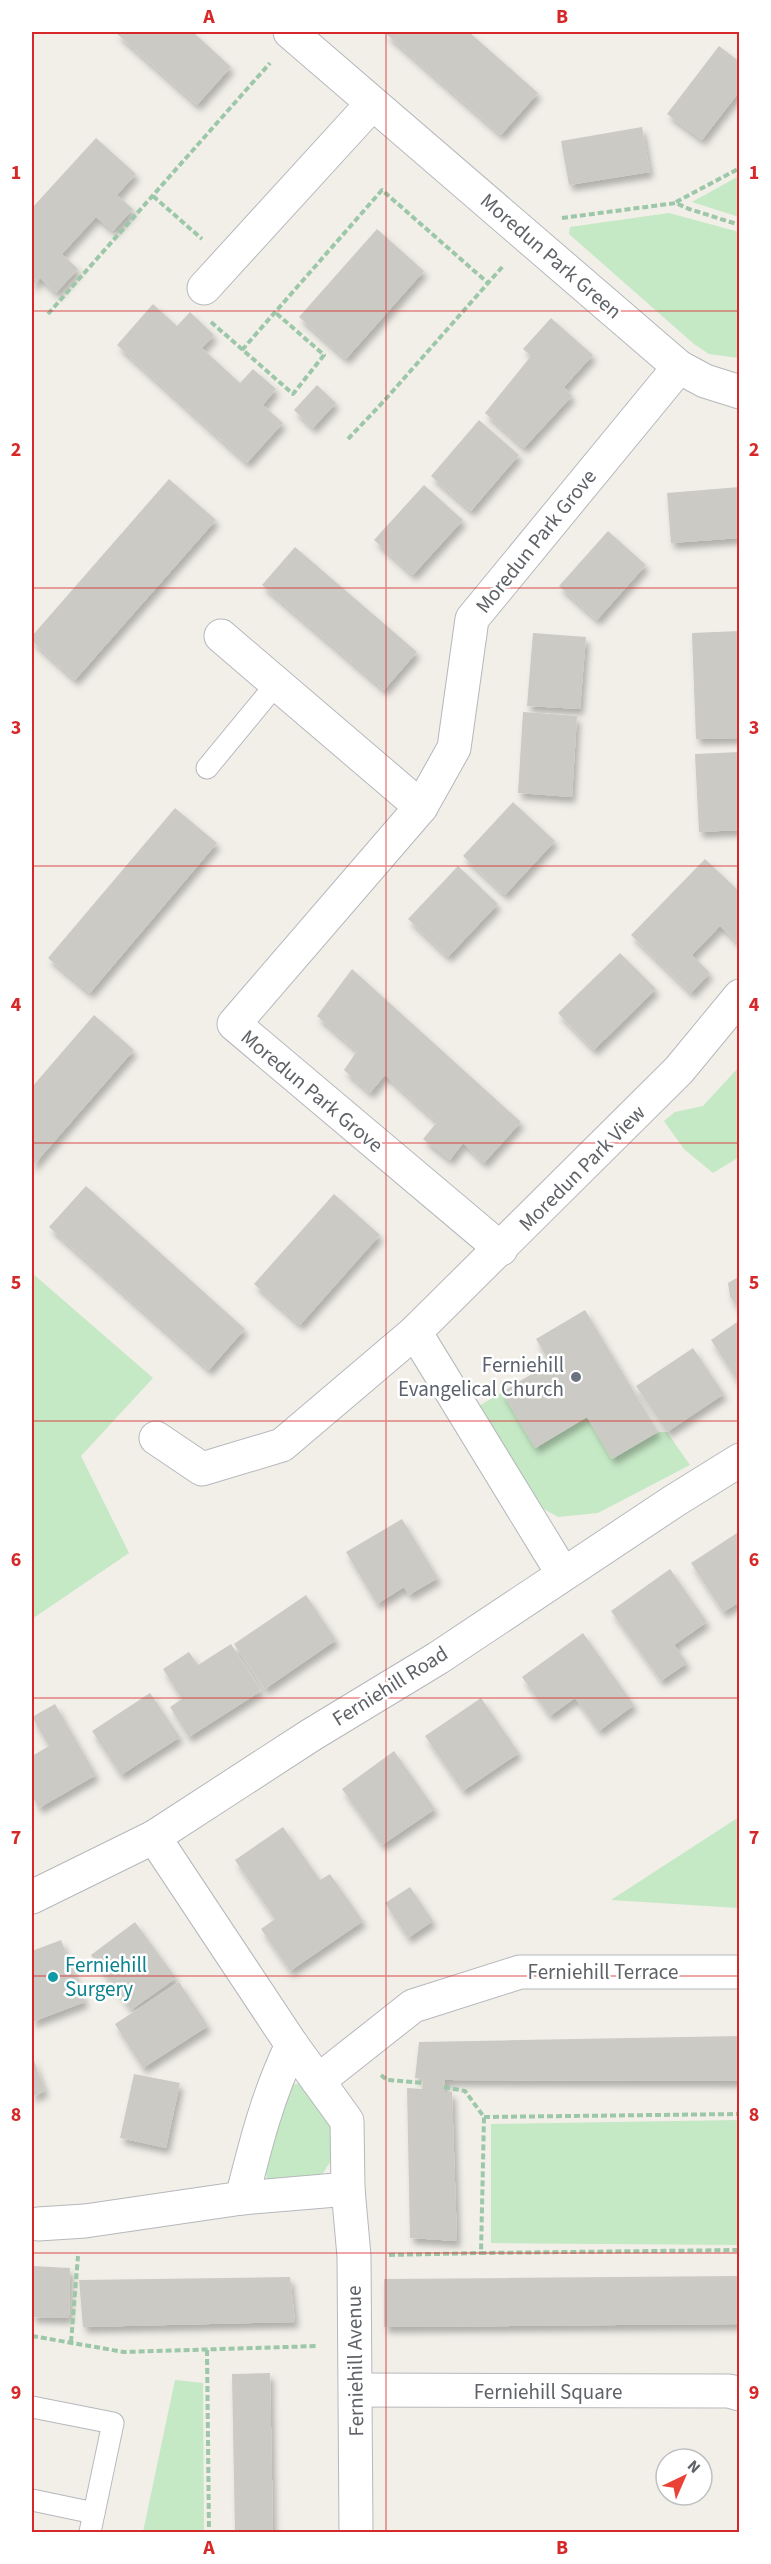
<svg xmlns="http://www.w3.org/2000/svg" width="771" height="2564" viewBox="0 0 771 2564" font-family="'Source Sans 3',sans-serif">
	<defs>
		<filter id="shadow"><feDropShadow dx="3.5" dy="6" stdDeviation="3" flood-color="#0004"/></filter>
	</defs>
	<rect width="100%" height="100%" fill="#f1efe8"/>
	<g fill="#c5e8c5">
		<path d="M 739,176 L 739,217 L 692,202 Z"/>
		<path d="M 669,213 L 739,232 L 739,358 L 709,354 L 694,344 L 569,234 L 570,227 Z"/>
		<path d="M 739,1067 L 739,1157 L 713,1173 L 684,1149 L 664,1121 L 675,1112 L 703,1106 Z"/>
		<path d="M 32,1273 L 153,1378 L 81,1456 L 129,1553 L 32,1619 Z"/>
		<path d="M 502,1392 L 536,1448 L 587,1417 L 612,1459 L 658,1432 L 667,1432 L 690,1465 L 598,1513 L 558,1517 L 535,1504 L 474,1409 Z"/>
		<path d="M 739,1817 L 739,1908 L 611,1900 Z"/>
		<path d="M 310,2080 L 337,2114 L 332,2159 L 316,2184 L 267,2180 L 265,2165 L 288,2086 Z"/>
		<path d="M 739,2120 L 739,2245 L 491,2243 L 491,2124 Z"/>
		<path d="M 175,2380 L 203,2383 L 204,2532 L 143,2532 Z"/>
	</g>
	<g fill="#cccac5" filter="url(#shadow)">
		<path d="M 115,32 L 193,32 L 231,67 L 197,105 Z"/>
		<path d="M 384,32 L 469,32 L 538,93 L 501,135 Z"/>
		<path d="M 719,46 L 740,62 L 740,91 L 702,140 L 667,114 Z"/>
		<path d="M 642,127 L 650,172 L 569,185 L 561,141 Z"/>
		<path d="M 96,138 L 136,174 L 117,195 L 133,209 L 113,231 L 96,217 L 62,254 L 78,269 L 56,293 L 40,278 L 32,287 L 32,208 Z"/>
		<path d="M 377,229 L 424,271 L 346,359 L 299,317 Z"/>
		<path d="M 153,304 L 177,326 L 190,312 L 214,335 L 202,348 L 240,383 L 253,369 L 276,389 L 263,405 L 283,423 L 247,463 L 117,345 Z"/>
		<path d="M 551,318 L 593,355 L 564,387 L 572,396 L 524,448 L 485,413 L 531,356 L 523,349 Z"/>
		<path d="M 317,385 L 336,403 L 313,428 L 294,410 Z"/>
		<path d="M 479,420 L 519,455 L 471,511 L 431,476 Z"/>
		<path d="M 169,479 L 216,520 L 75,680 L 32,641 L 32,636 Z"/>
		<path d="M 424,485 L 463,520 L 413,575 L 374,540 Z"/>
		<path d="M 740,487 L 740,538 L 671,543 L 667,493 Z"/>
		<path d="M 608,531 L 646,565 L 597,620 L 559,586 Z"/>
		<path d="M 295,547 L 417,652 L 384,690 L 262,585 Z"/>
		<path d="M 740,631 L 740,738 L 696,739 L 692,633 Z"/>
		<path d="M 533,633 L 586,637 L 580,709 L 527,706 Z"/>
		<path d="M 523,712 L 577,716 L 572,797 L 518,793 Z"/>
		<path d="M 740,752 L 740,830 L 699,832 L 695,754 Z"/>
		<path d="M 513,802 L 555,841 L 505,895 L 463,856 Z"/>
		<path d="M 175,808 L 217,843 L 90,993 L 48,958 Z"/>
		<path d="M 705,859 L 740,892 L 740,945 L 720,926 L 692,955 L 710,973 L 691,993 L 631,935 Z"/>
		<path d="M 458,866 L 498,904 L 448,957 L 408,919 Z"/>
		<path d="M 620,953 L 656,989 L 594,1050 L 558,1013 Z"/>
		<path d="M 352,969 L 521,1122 L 484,1163 L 463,1143 L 450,1160 L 423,1139 L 437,1122 L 385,1075 L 370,1093 L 344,1070 L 357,1051 L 317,1016 Z"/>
		<path d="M 94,1015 L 134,1050 L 32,1167 L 32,1087 Z"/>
		<path d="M 86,1186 L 245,1329 L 209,1370 L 49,1227 Z"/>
		<path d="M 334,1194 L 380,1235 L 300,1325 L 254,1284 Z"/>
		<path d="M 740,1276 L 740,1311 L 730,1296 L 728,1283 Z"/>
		<path d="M 585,1310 L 658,1432 L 612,1459 L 587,1417 L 535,1448 L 502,1392 L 550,1363 L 536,1339 Z"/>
		<path d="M 740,1320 L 740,1385 L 711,1340 Z"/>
		<path d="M 693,1348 L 724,1394 L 667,1432 L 636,1386 Z"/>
		<path d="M 402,1519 L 438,1578 L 409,1595 L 404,1587 L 377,1604 L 346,1552 Z"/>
		<path d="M 740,1531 L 740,1602 L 723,1612 L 691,1563 Z"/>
		<path d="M 670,1569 L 707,1622 L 674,1645 L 687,1663 L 661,1681 L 611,1611 Z"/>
		<path d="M 306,1595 L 336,1640 L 265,1689 L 234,1644 Z"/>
		<path d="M 583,1633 L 634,1705 L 599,1731 L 575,1698 L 550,1716 L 522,1677 Z"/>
		<path d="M 231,1644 L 261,1691 L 189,1737 L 170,1707 L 182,1699 L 163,1669 L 189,1652 L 198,1665 Z"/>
		<path d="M 150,1693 L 180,1737 L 121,1775 L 92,1731 Z"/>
		<path d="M 481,1698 L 519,1753 L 463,1791 L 425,1736 Z"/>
		<path d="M 55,1704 L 96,1775 L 39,1808 L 32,1795 L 32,1756 L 49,1746 L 32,1717 Z"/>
		<path d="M 394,1751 L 435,1809 L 382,1845 L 342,1789 Z"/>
		<path d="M 283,1827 L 320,1880 L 330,1874 L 363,1921 L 290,1971 L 261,1929 L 275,1919 L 235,1860 Z"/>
		<path d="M 410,1887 L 433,1921 L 408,1938 L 385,1903 Z"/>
		<path d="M 135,1922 L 176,1978 L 131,2010 L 91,1955 Z"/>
		<path d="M 61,1940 L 85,2002 L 32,2022 L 32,1951 Z"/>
		<path d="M 179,1982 L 208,2026 L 143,2068 L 115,2024 Z"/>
		<path d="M 740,2036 L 740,2081 L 445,2080 L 444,2092 L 452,2092 L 457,2241 L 410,2238 L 407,2088 L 422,2089 L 423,2079 L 415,2078 L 419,2042 Z"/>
		<path d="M 32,2055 L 45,2091 L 32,2097 Z"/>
		<path d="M 134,2074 L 180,2083 L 166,2148 L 120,2138 Z"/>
		<path d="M 32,2266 L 70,2268 L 69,2318 L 32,2317 Z"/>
		<path d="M 740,2276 L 740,2324 L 384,2327 L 384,2279 Z"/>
		<path d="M 290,2277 L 295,2322 L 83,2327 L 79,2280 Z"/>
		<path d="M 270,2373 L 273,2532 L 235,2532 L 232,2374 Z"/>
	</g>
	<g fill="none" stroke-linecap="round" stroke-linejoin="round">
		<g stroke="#b5b8bc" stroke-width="23">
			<g id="service">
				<path d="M 207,768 L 277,683"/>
				<path d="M 32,2407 L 113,2423 L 90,2532"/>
				<path d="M 32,2500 L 94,2513"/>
			</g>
		</g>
		<g stroke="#b5b8bc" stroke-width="35">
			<g id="minor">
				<path d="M 290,32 L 679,367 L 705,381 L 740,392"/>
				<path d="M 204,288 L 372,104"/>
				<path d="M 221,636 L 421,807"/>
				<path d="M 501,1249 L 234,1024 L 421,807 L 454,748 L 472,619 L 679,367"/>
				<path d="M 156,1438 L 202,1469 L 282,1445 L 415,1332"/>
				<path d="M 563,1574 L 415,1332 L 679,1070 L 740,996"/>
				<path d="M 154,1837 L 292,2045 L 347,2121 L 348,2189 L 354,2256 L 356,2532"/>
				<path d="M 292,2045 C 268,2094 255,2146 242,2198 L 348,2189"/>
				<path d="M 318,2081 L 413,2006 L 520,1972 L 740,1972"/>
				<path d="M 38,2224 L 85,2221 L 242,2198"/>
				<path d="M 356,2390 L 729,2391 L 740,2394"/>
			</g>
		</g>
		<g stroke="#b5b8bc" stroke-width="35">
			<path id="tertiary" d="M 32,1897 L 154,1837 L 311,1735 L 438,1658 L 674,1501 L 740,1460"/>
		</g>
		<g stroke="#9cc7a9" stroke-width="4" stroke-dasharray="6 3" stroke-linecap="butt">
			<path d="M 153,196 L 202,239"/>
			<path d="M 676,202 L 740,168"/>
			<path d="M 562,218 L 676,203 L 689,209 L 740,225"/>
			<path d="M 48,314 L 270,63"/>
			<path d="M 211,322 L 293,394 L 324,355 L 276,313"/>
			<path d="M 242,350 L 382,190 L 488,283"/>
			<path d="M 348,439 L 384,401 L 504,265"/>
			<path d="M 381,2075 L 387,2080 L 423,2083"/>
			<path d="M 444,2087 L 465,2091 L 484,2117 L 481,2253 L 740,2250"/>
			<path d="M 484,2117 L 740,2114"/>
			<path d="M 389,2255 L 481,2253"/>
			<path d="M 32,2336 L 124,2352 L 318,2346"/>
			<path d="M 71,2342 L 78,2256"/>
			<path d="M 207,2350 L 209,2532"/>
		</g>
		<use href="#service" stroke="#fff" stroke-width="21"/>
		<use href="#minor" stroke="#fff" stroke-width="33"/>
		<use href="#tertiary" stroke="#fff" stroke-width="33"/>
	</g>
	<path fill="none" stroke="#d62828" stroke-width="1.5" stroke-opacity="0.55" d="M 386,32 L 386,2532M 32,311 L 740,311M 32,588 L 740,588M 32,866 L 740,866M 32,1143 L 740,1143M 32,1421 L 740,1421M 32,1698 L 740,1698M 32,1976 L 740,1976M 32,2253 L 740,2253"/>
	<circle fill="#6b7280" stroke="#fff" stroke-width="2" cx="576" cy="1377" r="6"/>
	<circle fill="#0f9aa8" stroke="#fff" stroke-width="2" cx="53" cy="1977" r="6"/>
	<g text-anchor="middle" stroke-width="5" stroke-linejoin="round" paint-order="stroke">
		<g font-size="21" fill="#5f6368" stroke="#fff">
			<text transform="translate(551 256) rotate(41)" y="7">Moredun Park Green</text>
			<text transform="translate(536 541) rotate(-51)" y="7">Moredun Park Grove</text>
			<text transform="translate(312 1091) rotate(40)" y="7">Moredun Park Grove</text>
			<text transform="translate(582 1168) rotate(-45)" y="7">Moredun Park View</text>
			<text transform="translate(390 1686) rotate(-32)" y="7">Ferniehill Road</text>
			<text x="603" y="1979">Ferniehill Terrace</text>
			<text transform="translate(355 2361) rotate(-91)" y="7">Ferniehill Avenue</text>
			<text x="548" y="2399">Ferniehill Square</text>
		</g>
		<g font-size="21" fill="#5b616d" stroke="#fff" text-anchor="end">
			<text x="564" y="1372">Ferniehill<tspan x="564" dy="24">Evangelical Church</tspan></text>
		</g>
		<g font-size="21" fill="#0d838f" stroke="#fff" text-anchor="start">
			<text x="65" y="1972">Ferniehill<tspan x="65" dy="24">Surgery</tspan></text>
		</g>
	</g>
	<rect width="771" height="2564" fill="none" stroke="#ffffff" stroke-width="66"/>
	<g transform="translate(684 2477) rotate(44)"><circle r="28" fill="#ffffff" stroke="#bfc1c3" stroke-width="1.5"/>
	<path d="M0-4.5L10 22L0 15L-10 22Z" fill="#ea4335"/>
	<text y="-9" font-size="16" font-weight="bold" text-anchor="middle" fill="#5f6368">N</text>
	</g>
	<rect x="33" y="33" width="705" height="2498" fill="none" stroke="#d62828" stroke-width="2"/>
	<g font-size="20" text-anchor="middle" font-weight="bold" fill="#d62828">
		<text x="209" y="23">A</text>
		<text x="562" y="23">B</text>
		<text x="16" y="179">1</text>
		<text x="754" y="179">1</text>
		<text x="16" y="456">2</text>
		<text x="754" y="456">2</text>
		<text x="16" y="734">3</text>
		<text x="754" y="734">3</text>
		<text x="16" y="1011">4</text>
		<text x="754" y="1011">4</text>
		<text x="16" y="1289">5</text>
		<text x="754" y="1289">5</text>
		<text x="16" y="1566">6</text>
		<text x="754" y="1566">6</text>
		<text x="16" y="1844">7</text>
		<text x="754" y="1844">7</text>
		<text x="16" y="2121">8</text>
		<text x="754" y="2121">8</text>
		<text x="16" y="2399">9</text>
		<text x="754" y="2399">9</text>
		<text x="209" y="2554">A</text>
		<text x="562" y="2554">B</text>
	</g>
</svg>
